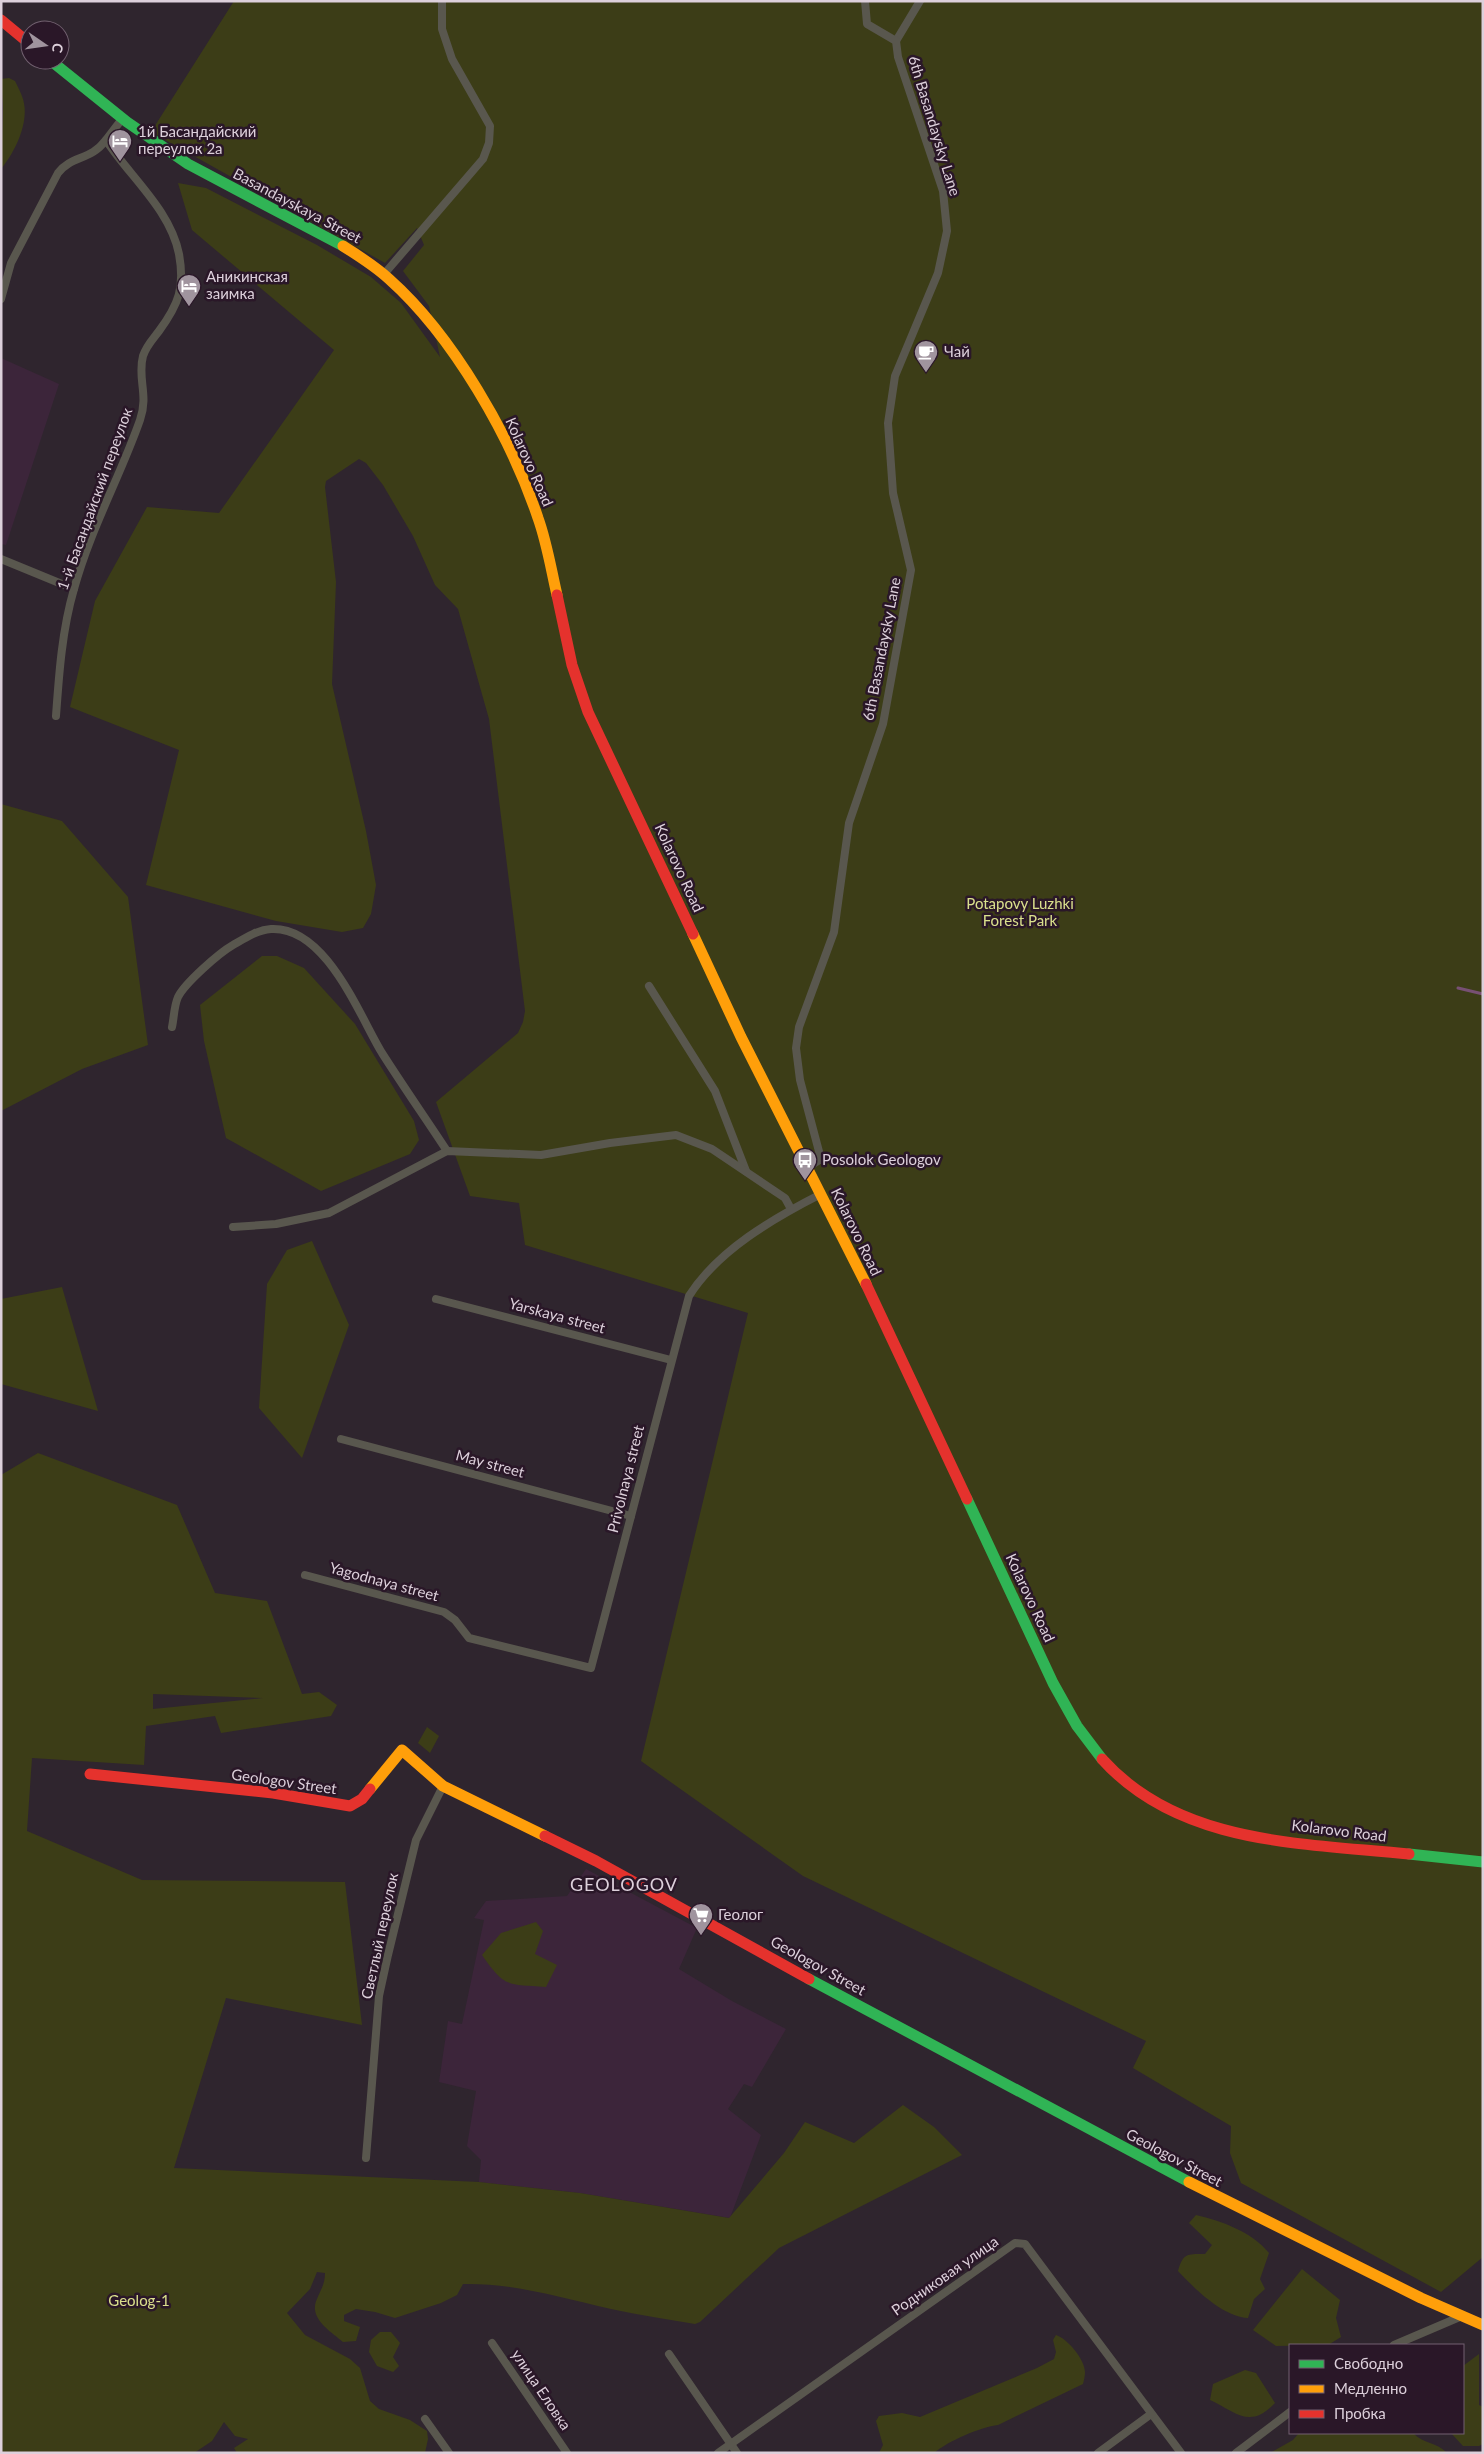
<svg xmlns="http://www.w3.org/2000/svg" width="1484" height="2454" viewBox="0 0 1484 2454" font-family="Lato,sans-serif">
	<rect width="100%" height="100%" fill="#2f252e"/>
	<g fill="#3c253a">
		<path d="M 1,358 L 59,384 L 6,545 L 1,544 Z"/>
		<path d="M 586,1869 L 697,1928 L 679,1969 L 732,2001 L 786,2029 L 752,2087 L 744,2084 L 728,2109 L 761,2135 L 730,2218 L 580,2193 L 479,2182 L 481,2160 L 467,2146 L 476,2091 L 439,2082 L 448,2021 L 462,2024 L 484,1920 L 474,1918 L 486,1901 L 567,1896 Z"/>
	</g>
	<g fill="#3c3d17" fill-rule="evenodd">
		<path d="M 234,1 L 1483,1 L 1483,2257 L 1441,2292 L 1241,2183 L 1230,2153 L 1231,2126 L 1133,2068 L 1146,2041 L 803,1876 L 641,1761 L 748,1313 L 525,1245 L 519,1203 L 470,1196 L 436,1102 L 518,1033 L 523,1022 L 525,1011 L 489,719 L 458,609 L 435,585 L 413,536 L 383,485 L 366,463 L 359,459 L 326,481 L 325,487 L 336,582 L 332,684 L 366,831 L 376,885 L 371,914 L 363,928 L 342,932 L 276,921 L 146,885 L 179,750 L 70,707 L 95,601 L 147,507 L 219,513 L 334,350 L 192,230 L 178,183 L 206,188 L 317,245 L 371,277 L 401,303 L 440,357 L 429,306 L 403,271 L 424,245 L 417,228 L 385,263 L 151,132 Z"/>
		<path d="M 9,78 L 15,81 C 18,87 21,93 23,99 C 30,122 15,152 1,169 L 3,108 L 1,79 Z"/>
		<path d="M 1,804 L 62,821 L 128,897 L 148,1045 L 82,1069 L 1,1111 Z"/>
		<path d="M 262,956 L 277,956 L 304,968 L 355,1024 L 414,1121 L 419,1140 L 410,1154 L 321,1191 L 226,1138 L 204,1041 L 200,1005 Z"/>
		<path d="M 312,1241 L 349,1325 L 302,1458 L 259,1408 L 267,1284 L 287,1250 Z"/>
		<path d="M 62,1287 L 98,1411 L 1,1384 L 1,1299 Z"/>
		<path d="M 38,1453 L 177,1505 L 215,1593 L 267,1601 L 302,1694 L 319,1692 L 337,1705 L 331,1716 L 221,1733 L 215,1716 L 146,1726 L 144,1765 L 32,1758 L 27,1831 L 142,1880 L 345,1882 L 362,2025 L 226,1998 L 174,2168 L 479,2182 L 580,2193 L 729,2218 L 784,2153 L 805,2122 L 854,2143 L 903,2105 L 934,2127 L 962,2155 L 779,2248 L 700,2322 L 695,2324 C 667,2319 639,2315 611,2309 C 561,2298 515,2283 463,2284 L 457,2295 L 441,2303 L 395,2318 L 375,2312 L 356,2309 L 344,2315 L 344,2321 L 360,2327 L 356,2341 L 343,2342 C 330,2331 308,2318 317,2299 C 321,2289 325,2284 325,2273 L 317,2272 L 310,2289 L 287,2313 L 305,2335 L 350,2359 L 360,2368 L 370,2401 L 379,2409 L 410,2420 L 427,2431 L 428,2439 L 425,2453 L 237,2453 L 234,2448 L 248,2439 L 235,2436 L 224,2422 L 212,2441 L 194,2453 L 1,2453 L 1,1475 ZM 153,1695 L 153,1694 L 263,1698 L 153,1709 Z"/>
		<path d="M 427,1727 L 439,1736 L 430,1753 L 418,1743 Z"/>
		<path d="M 536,1922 L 543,1931 L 535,1954 L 557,1965 L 546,1987 C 507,1984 505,1988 482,1955 L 501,1933 Z"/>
		<path d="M 1196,2215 C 1222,2221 1252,2232 1269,2253 L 1260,2279 L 1265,2289 L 1254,2299 L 1248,2318 C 1223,2317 1195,2289 1178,2271 C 1183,2253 1187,2254 1205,2254 L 1212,2245 L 1189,2223 Z"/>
		<path d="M 1302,2269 L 1340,2300 L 1336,2318 L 1341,2337 L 1328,2345 L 1276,2346 L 1253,2330 Z"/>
		<path d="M 380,2332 L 391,2332 L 400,2343 L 393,2357 L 399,2366 L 393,2372 L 377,2366 L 369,2352 L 371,2340 Z"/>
		<path d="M 1056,2335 C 1068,2339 1085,2360 1085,2372 C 1085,2376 1084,2380 1083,2384 L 998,2425 C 981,2427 948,2441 934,2453 L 879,2453 L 883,2445 L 876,2421 L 879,2416 L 902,2413 L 920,2417 L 1037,2368 L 1054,2359 L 1056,2352 L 1053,2340 Z"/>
		<path d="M 1479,2354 L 1479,2405 L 1483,2407 L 1483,2444 L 1479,2446 L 1463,2446 L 1451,2433 L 1463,2433 L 1463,2366 Z"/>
		<path d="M 1245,2370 L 1256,2373 L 1275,2403 C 1250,2430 1236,2412 1210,2400 L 1213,2384 Z"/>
		<path d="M 1299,2433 L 1413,2433 C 1423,2444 1437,2442 1447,2453 L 1270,2453 L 1293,2440 Z"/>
	</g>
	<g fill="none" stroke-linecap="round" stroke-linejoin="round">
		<path stroke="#775073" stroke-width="3" d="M 1458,988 L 1483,994"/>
		<g stroke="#59574e" stroke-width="8">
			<path d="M 896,41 L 920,1"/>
			<path d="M 385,273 L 483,159 L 489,143 L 490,126 L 452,59 L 442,29 L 442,1"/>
			<path d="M 1,299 L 11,263 L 58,173 C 72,155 90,161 106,140"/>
			<path d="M 1,559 L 74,589"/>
			<path d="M 56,716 C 59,674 62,630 74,589 C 90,530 120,477 140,420 C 149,395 137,378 143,356 C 146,346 153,339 159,331 C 179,304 185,287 179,254 C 170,209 129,176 106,140 L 122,119"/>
			<path d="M 649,986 L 715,1091 L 746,1171"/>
			<path d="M 172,1027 C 174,1018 174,1006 178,997 C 185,983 219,953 233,945 C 245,938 257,930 271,929 C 326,926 359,1015 382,1053 C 403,1086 426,1119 447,1151"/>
			<path d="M 808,1167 L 821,1159 L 800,1080 L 796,1048 L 799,1027 L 834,932 L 849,823 L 883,724 L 911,570 L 893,493 L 888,423 L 895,376 L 938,273 L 947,231 L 943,191 L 898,57 L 896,41 L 867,24 L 865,1"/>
			<path d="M 233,1227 L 276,1224 L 329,1213 L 447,1151 L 541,1155 L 610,1143 L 676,1135 L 712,1149 L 785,1198 L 791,1209"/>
			<path d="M 436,1299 L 671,1360"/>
			<path d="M 341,1439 L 631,1516"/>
			<path d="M 305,1575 L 444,1612 L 455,1620 L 469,1638 L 591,1668 L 689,1296 C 718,1250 774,1218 821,1194"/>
			<path d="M 366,2158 L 379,1996 L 388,1955 L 416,1840 L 443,1786"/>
			<path d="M 492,2343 L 567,2453"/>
			<path d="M 1394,2345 L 1462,2316"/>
			<path d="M 669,2354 L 737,2453"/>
			<path d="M 425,2419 L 449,2453"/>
			<path d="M 718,2453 L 1015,2243 L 1025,2244 L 1181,2453"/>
			<path d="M 1098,2453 L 1151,2414"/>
			<path d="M 1236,2453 L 1290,2412"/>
		</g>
		<g stroke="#30b455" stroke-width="11">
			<path d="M 50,60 L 127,122 L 188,164 L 343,246"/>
			<path d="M 967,1499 L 1053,1683 L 1077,1726 L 1102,1759"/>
			<path d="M 1409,1854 L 1483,1862"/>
			<path d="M 809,1979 L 1189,2182"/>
		</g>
		<g stroke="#ff9f0a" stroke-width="11">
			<path d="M 343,246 C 359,256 375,266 389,279 C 453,336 511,437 538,518 C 547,543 551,569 557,595"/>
			<path d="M 693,934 L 741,1037 L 866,1284"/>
			<path d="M 370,1789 L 402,1750 L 443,1786 L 545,1836"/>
			<path d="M 1189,2182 L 1421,2298 L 1483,2325"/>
		</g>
		<g stroke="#e5322d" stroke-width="11">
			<path d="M 1,20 L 30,44"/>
			<path d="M 557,595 L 572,665 L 588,712 L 693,934"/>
			<path d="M 866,1284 L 967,1499"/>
			<path d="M 1102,1759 C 1179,1845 1302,1843 1409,1854"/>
			<path d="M 90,1774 L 273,1793 L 350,1806 L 362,1799 L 370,1789"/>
			<path d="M 545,1836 L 596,1861 L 809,1979"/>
		</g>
	</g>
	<defs>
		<g id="hotel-pin" transform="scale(1.25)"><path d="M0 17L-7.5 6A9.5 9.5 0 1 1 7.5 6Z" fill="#a0949e" stroke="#2a1728"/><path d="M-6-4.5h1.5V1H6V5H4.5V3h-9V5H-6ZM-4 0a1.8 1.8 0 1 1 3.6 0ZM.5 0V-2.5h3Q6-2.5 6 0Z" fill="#fff"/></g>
		<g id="cafe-pin" transform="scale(1.25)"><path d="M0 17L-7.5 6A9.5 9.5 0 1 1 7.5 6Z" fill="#a0949e" stroke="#2a1728"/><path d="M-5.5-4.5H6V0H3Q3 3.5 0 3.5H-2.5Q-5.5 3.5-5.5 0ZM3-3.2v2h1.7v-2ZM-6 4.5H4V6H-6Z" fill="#fff"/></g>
		<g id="bus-pin" transform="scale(1.25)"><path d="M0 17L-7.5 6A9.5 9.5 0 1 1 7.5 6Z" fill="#a0949e" stroke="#2a1728"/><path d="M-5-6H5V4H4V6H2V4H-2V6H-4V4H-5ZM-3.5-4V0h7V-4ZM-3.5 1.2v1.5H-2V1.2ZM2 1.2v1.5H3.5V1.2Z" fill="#fff"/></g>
		<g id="supermarket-pin" transform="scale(1.25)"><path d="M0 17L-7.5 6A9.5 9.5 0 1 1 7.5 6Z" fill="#a0949e" stroke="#2a1728"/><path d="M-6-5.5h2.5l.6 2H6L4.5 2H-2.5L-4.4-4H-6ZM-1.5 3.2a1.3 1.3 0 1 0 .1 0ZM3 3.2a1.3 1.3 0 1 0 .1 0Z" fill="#fff"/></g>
	</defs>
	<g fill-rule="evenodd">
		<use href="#hotel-pin" x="120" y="141"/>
		<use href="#hotel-pin" x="189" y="286"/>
		<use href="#cafe-pin" x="926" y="352"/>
		<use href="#bus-pin" x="805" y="1160"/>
		<use href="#supermarket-pin" x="701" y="1915"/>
	</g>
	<g text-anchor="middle" stroke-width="5" stroke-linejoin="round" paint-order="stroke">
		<g font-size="15" fill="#ddd0db" stroke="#2a1728">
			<text transform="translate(934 126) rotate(73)" y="5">6th Basandaysky Lane</text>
			<text transform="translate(297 206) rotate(28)" y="5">Basandayskaya Street</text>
			<text transform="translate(529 462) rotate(66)" y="5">Kolarovo Road</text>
			<text transform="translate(95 499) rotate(-70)" y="5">1-й Басандайский переулок</text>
			<text transform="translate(882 649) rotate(-79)" y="5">6th Basandaysky Lane</text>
			<text transform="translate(679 868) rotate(65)" y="5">Kolarovo Road</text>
			<text transform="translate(856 1232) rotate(64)" y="5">Kolarovo Road</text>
			<text transform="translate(557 1316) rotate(15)" y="5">Yarskaya street</text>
			<text transform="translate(490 1464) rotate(15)" y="5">May street</text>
			<text transform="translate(626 1479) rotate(-76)" y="5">Privolnaya street</text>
			<text transform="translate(384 1582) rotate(15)" y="5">Yagodnaya street</text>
			<text transform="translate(1030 1598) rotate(65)" y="5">Kolarovo Road</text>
			<text transform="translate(284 1782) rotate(8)" y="5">Geologov Street</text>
			<text transform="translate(1339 1831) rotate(7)" y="5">Kolarovo Road</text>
			<text transform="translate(380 1936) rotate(-78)" y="5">Светлый переулок</text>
			<text transform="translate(818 1966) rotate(29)" y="5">Geologov Street</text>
			<text transform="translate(1174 2158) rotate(28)" y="5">Geologov Street</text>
			<text transform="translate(945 2276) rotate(-35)" y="5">Родниковая улица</text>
			<text transform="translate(541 2390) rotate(56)" y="5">улица Еловка</text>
		</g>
		<g font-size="15" fill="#ddd0db" stroke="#2a1728" text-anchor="start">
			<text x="138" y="137">1й Басандайский<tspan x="138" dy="17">переулок 2а</tspan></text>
			<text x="206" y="282">Аникинская<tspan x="206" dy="17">заимка</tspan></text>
			<text x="944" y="357">Чай</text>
			<text x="822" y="1165">Posolok Geologov</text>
			<text x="718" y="1920">Геолог</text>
		</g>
		<g font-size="15" fill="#dae08c" stroke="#2a1728">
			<text x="1020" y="909">Potapovy Luzhki<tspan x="1020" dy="17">Forest Park</tspan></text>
			<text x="139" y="2306">Geolog-1</text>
		</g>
		<g font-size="18" letter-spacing="1" fill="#ddd0db" stroke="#2a1728">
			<text x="624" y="1891">GEOLOGOV</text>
		</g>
	</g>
	<rect width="1484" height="2454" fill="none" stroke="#ddd0db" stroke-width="5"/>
	<rect x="1289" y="2344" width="175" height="90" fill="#2a1728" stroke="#726170"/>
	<rect x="1299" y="2360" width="25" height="8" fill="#30b455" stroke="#726170"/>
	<text x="1334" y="2369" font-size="15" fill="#ddd0db">Свободно</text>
	<rect x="1299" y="2385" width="25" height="8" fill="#ff9f0a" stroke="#726170"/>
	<text x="1334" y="2394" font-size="15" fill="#ddd0db">Медленно</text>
	<rect x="1299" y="2410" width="25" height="8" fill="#e5322d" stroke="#726170"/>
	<text x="1334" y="2419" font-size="15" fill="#ddd0db">Пробка</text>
	<g transform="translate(45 45) rotate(103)"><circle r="24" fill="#2a1728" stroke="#726170"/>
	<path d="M0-4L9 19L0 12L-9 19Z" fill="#a0949e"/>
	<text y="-8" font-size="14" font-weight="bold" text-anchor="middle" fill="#ddd0db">С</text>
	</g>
</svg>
